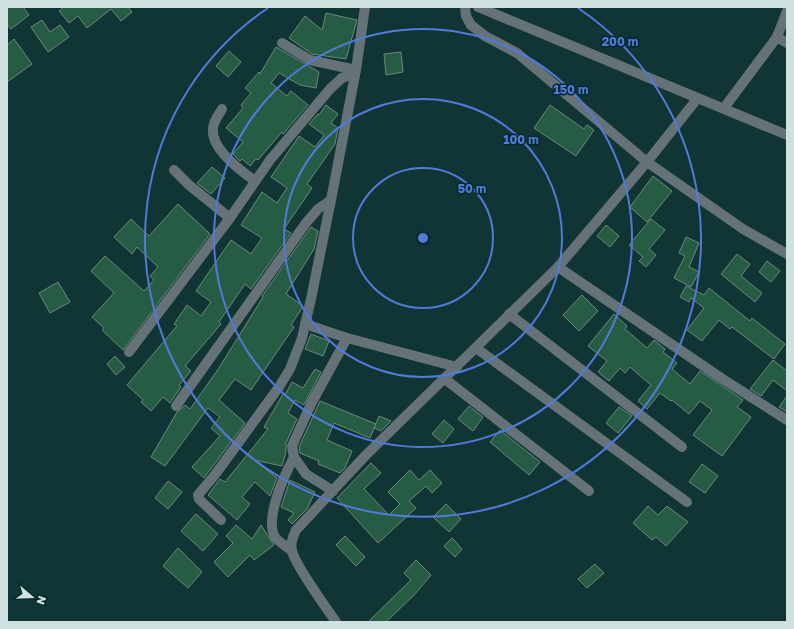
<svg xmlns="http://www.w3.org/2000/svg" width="794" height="629" viewBox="0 0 794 629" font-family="'Golos Text',sans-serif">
	<rect width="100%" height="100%" fill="#113535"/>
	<g fill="#275c44" stroke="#6c897a">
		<path d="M 7,7 L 23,7 L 29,15 L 11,29 L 7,24 Z"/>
		<path d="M 64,7 L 128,7 L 132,12 L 121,21 L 111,9 L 87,28 L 78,16 L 69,23 L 59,11 Z"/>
		<path d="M 326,13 L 357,20 L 346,59 L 312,54 L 289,38 L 305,16 L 322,30 Z"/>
		<path d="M 42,20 L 50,32 L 60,25 L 69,37 L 48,52 L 31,27 Z"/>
		<path d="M 14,39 L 32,64 L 7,82 L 7,45 Z"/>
		<path d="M 276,47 L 319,72 L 316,88 L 300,85 L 279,73 L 271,83 L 287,96 L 291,91 L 308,105 L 283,134 L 282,132 L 258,160 L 256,159 L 250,166 L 242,159 L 240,161 L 233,154 L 243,142 L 226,128 L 243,108 L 241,105 L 251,93 L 245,88 L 259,72 L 260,74 Z"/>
		<path d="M 229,51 L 241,62 L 228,77 L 216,66 Z"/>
		<path d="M 401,52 L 403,72 L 386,75 L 384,54 Z"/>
		<path d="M 326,105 L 338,114 L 331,123 L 338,128 L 335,144 L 307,184 L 312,188 L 284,229 L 291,233 L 251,289 L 245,284 L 219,322 L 221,324 L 185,366 L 191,371 L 179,385 L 181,387 L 170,403 L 163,397 L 151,411 L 141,402 L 143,400 L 127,385 L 177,326 L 174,324 L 187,305 L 201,316 L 211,302 L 196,291 L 231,240 L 251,254 L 262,238 L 241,225 L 262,192 L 277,203 L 287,188 L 271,177 L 299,136 L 315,147 L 324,135 L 309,124 L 318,114 L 319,115 Z"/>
		<path d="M 550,105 L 584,129 L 587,125 L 594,130 L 576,156 L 534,128 Z"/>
		<path d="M 212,167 L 225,178 L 211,194 L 197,183 Z"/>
		<path d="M 653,176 L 672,191 L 647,222 L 630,207 Z"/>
		<path d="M 178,204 L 210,234 L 123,350 L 102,330 L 104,328 L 92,317 L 114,293 L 91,271 L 105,256 L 144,291 L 154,280 L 150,276 L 158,267 L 137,247 L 132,254 L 114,237 L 131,219 L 149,236 Z"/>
		<path d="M 651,219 L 665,230 L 649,249 L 656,255 L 646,267 L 639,261 L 643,257 L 629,245 Z"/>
		<path d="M 606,225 L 619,236 L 610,247 L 597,236 Z"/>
		<path d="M 311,227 L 318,231 L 314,249 L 286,294 L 303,306 L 291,325 L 294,327 L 251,390 L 235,379 L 219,400 L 245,423 L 204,478 L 192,467 L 220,436 L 211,428 L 220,417 L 208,408 L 165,466 L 151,457 L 177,412 L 185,405 L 190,409 L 219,368 L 263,297 L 262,296 Z"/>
		<path d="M 686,237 L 699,243 L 689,267 L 699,272 L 691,287 L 674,278 L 685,256 L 679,253 Z"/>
		<path d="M 737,254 L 750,264 L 741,276 L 762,293 L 755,302 L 721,274 Z"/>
		<path d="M 767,261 L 780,271 L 771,282 L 759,272 Z"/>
		<path d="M 58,282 L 70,302 L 50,313 L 39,293 Z"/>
		<path d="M 686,286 L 704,295 L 709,288 L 750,321 L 752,318 L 785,344 L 774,359 L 732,327 L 730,329 L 719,320 L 702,341 L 687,330 L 704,308 L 691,298 L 689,302 L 680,297 Z"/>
		<path d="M 582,295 L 598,311 L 579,331 L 563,315 Z"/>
		<path d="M 614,314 L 627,326 L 625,329 L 647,348 L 654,340 L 665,349 L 663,352 L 677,363 L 672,369 L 690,384 L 700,371 L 743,400 L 737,407 L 751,417 L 722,456 L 693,435 L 712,410 L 700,401 L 689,414 L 672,400 L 671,401 L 660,393 L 647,409 L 638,401 L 651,385 L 630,367 L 625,373 L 620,368 L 609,381 L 598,372 L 607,361 L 588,346 Z"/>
		<path d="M 311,334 L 329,341 L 323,356 L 305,349 Z"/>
		<path d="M 115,356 L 125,367 L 116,375 L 107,364 Z"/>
		<path d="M 773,360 L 787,371 L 787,391 L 773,380 L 761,396 L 750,389 Z"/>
		<path d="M 315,369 L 321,372 L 304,405 L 295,400 L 288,413 L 297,419 L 286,443 L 286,452 L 282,466 L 254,460 L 277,478 L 270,496 L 255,482 L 242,497 L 250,504 L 237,520 L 208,495 L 220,479 L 225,482 L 268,429 L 264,427 L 283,394 L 285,395 L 292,382 L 303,388 Z"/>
		<path d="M 787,396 L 787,412 L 779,407 Z"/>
		<path d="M 320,401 L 376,424 L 370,438 L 334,423 L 327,440 L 352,451 L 345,468 L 340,473 L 318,464 L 319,461 L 300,453 L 299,447 Z"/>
		<path d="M 469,406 L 483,417 L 473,431 L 458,419 Z"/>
		<path d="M 619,407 L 632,416 L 618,433 L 606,423 Z"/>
		<path d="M 379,416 L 391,421 L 381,431 L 374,428 Z"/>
		<path d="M 444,420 L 454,429 L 443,443 L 432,434 Z"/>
		<path d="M 500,430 L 540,462 L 529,475 L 490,442 Z"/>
		<path d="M 371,463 L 381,473 L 364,489 L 389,515 L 400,504 L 388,492 L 410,470 L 419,480 L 430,470 L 442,483 L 432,493 L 426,486 L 409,501 L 416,508 L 378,543 L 337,498 Z"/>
		<path d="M 702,464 L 718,476 L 705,493 L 689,482 Z"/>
		<path d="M 290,480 L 315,492 L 307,509 L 292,524 L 288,520 L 294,513 L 281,507 Z"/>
		<path d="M 168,481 L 182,492 L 168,509 L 155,498 Z"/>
		<path d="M 446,504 L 461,519 L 449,532 L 433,517 Z"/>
		<path d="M 648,506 L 658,515 L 667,506 L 688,522 L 666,546 L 656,537 L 652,540 L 633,523 Z"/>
		<path d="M 196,514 L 218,534 L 203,551 L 181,531 Z"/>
		<path d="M 236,525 L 252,539 L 261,525 L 274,545 L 254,560 L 250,555 L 228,577 L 214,562 L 233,543 L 226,536 Z"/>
		<path d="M 345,536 L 365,557 L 356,566 L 336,545 Z"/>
		<path d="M 452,538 L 462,549 L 455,557 L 444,546 Z"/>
		<path d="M 178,548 L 202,572 L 188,588 L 163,566 Z"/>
		<path d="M 416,560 L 431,575 L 415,594 L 386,622 L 368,622 L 411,580 L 404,573 Z"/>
		<path d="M 595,564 L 604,573 L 587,588 L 578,579 Z"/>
	</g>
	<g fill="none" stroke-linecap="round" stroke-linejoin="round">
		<g stroke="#657278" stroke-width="10">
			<path d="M 465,7 L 466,16 L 471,25 L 485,36 L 517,53 L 647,162 L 743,229 L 787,254"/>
			<path d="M 478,7 L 787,135"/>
			<path d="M 777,37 L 787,43"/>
			<path d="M 282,43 L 310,60 L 356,70"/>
			<path d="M 724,108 L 777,37 L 787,11"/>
			<path d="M 222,109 C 219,115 213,121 213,129 C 211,149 241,171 255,181"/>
			<path d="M 174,170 L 189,185 L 230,218"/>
			<path d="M 558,267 L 721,378 L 787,420"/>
			<path d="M 509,314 L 682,447"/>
			<path d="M 305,324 L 347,338 L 457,367"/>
			<path d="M 476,348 L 687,502"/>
			<path d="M 129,352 L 230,218 L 270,160 L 330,89 L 342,78 L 355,73"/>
			<path d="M 445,379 L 589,491"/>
			<path d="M 176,406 L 306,223 L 318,209 L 331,200"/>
			<path d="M 333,491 L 306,474 L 294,457 L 292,446 L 312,402 L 347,338"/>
			<path d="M 221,520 L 199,499 L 198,495 L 214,476 L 279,387 L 290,369 L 302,338 L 311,299 L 331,200 L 356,70 L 365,7"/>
			<path d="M 292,551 C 287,547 279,542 275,537 C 264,519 285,474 294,457"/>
			<path d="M 336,622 C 326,607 296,567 292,551 C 290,543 293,537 296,530 L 366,455 L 558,267 L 647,162 L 697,99"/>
		</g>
	</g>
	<g fill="none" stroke="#527ada" stroke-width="2">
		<circle cx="423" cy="238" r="70"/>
		<circle cx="423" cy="238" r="139"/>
		<circle cx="423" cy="238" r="209"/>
		<path d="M578 8A278 278 0 1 1 268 8"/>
	</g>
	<circle cx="423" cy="238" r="6" fill="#527ada" stroke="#052a2b" stroke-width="2"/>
	<g font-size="12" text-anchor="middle" font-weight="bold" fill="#527ada" stroke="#052a2b" stroke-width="3" stroke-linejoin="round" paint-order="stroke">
		<text x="620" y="46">200 m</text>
		<text x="571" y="94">150 m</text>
		<text x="521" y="144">100 m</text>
		<text x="472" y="193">50 m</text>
	</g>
	<rect width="794" height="629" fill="none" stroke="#cee0e0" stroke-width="16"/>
	<g transform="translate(32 597) rotate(109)" stroke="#052a2b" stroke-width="3" paint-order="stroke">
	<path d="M0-3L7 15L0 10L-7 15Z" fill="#cee0e0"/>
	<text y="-6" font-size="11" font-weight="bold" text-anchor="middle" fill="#cee0e0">N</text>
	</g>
</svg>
